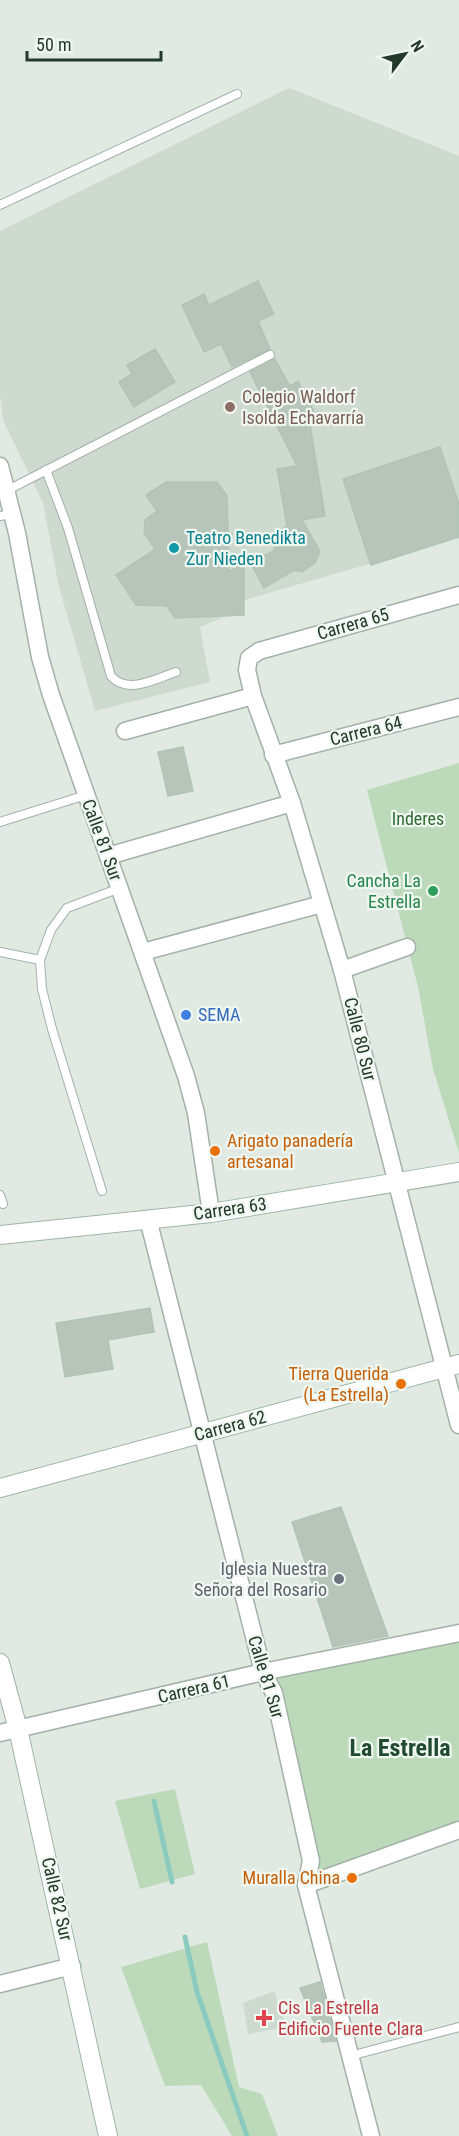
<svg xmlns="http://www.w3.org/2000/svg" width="459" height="2136" viewBox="0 0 459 2136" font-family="'Roboto Condensed',sans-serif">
	<rect width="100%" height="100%" fill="#e0eae2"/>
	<g fill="#ced9d0">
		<path d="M 289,88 L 459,156 L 459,538 L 238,602 L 229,615 L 200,627 L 210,682 L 95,711 L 59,587 L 43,503 L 3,420 L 0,394 L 0,231 Z"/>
		<path d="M 274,1991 L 286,2027 L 248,2034 L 243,2003 Z"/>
	</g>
	<g fill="#bcdaba">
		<path d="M 459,763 L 459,1153 L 433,1069 L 418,987 L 367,790 Z"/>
		<path d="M 459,1633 L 459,1830 L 306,1885 L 311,1861 L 263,1672 Z"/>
		<path d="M 175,1789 L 195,1874 L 140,1889 L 115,1801 Z"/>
		<path d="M 207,1942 L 239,2087 L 262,2094 L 278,2136 L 232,2136 L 201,2085 L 165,2086 L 121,1967 Z"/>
	</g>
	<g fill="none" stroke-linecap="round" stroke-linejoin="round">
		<g stroke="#8bcbbf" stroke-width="5">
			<path d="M 154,1801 L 172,1882"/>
			<path d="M 185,1937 L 197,1992 L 247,2136"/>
		</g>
	</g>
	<g fill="#b6c4ba" stroke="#b3c3b7" stroke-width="1.5">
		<path d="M 258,281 L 274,314 L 258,321 L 270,349 L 232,367 L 221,344 L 204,352 L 182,305 L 204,294 L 209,305 Z"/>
		<path d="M 155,349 L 175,382 L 134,407 L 119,382 L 132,374 L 127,365 Z"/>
		<path d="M 275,359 L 290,386 L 298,381 L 314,411 L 308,413 L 325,516 L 302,520 L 320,551 L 315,563 L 302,572 L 294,570 L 264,588 L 250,562 L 274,551 L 276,533 L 287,526 L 277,469 L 297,466 L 250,372 Z"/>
		<path d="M 440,447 L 459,504 L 459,537 L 371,565 L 343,479 Z"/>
		<path d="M 166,482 L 217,482 L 227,496 L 229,571 L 244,565 L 244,615 L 175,618 L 167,606 L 136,605 L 116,575 L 155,549 L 144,533 L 145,520 L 157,511 L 146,495 Z"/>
		<path d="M 183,747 L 193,791 L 168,796 L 158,752 Z"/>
		<path d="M 150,1308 L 154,1332 L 108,1340 L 113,1369 L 65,1377 L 56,1323 Z"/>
		<path d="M 341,1507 L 388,1636 L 333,1647 L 292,1522 Z"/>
		<path d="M 320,1982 L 336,2041 L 322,2042 L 300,1988 Z"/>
	</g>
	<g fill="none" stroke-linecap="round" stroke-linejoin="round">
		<g stroke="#a3b1a7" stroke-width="10">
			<g id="lane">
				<path d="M 0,205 L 237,94"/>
				<path d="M 46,470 L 68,528 L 111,676 C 127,695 155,679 176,672"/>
				<path d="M 6,491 L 270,355"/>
				<path d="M 0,516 L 12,514"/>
				<path d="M 0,822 L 86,795"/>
				<path d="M 0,952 L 40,960"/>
				<path d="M 102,1191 L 52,1029 L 42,989 L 40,960 L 51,930 L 67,908 L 120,888"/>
				<path d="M 0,1195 L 3,1204"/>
				<path d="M 350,2056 L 459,2027"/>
			</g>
		</g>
		<g stroke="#a3b1a7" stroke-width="19">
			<g id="street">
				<path d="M 0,466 L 17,533 L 40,657 L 51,695 L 186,1076 L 196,1113 L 211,1213"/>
				<path d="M 459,595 L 259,651 L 249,658 L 247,670 L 253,696 L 292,803 L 342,970 L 459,1425"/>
				<path d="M 125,731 L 253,696"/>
				<path d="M 273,755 L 459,707"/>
				<path d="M 108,856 L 292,803"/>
				<path d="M 143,952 L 322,904"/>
				<path d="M 342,970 L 407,947"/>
				<path d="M 148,1219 L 263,1672 L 274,1693 L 311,1861 L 306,1885 L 371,2136"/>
				<path d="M 0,1733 L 263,1672 L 459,1633"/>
				<path d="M 306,1885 L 459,1830"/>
				<path d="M 0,1984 L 72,1966"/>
			</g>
		</g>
		<g stroke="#a0b5a6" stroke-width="20">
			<g id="secondary">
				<path d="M 0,1235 L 211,1213 L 459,1172"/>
				<path d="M 0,1488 L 459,1364"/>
				<path d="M 0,1663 L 18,1729 L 108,2136"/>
			</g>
		</g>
		<use href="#lane" stroke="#fff" stroke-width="8"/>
		<use href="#street" stroke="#fff" stroke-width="16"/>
		<use href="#secondary" stroke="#fff" stroke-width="18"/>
	</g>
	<circle fill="#8d6e63" stroke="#f0f7f1" stroke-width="2" cx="230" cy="407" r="6"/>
	<circle fill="#0f9aa8" stroke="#f0f7f1" stroke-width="2" cx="174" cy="548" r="6"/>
	<circle fill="#2e9e5b" stroke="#f0f7f1" stroke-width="2" cx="433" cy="891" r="6"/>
	<circle fill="#3f7fe0" stroke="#f0f7f1" stroke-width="2" cx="186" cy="1015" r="6"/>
	<g fill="#e8710a" stroke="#f0f7f1" stroke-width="2">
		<circle cx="215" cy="1151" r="6"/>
		<circle cx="401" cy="1384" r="6"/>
		<circle cx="352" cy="1878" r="6"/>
	</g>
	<circle fill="#6b7280" stroke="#f0f7f1" stroke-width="2" cx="339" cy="1579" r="6"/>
	<path fill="#e0444e" stroke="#f0f7f1" stroke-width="2" d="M261 2009h6v6h6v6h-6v6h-6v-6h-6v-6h6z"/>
	<g text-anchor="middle" stroke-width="4.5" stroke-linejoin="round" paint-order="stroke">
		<g font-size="18" fill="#785e54" stroke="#f0f7f1" text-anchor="start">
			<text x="242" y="403">Colegio Waldorf<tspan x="242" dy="21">Isolda Echavarría</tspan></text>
		</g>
		<g font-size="18" fill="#0d838f" stroke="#f0f7f1" text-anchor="start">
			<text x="186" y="544">Teatro Benedikta<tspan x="186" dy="21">Zur Nieden</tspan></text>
		</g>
		<g font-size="18" fill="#22392b" stroke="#f0f7f1">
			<text transform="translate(353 624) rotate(-16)" y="6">Carrera 65</text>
			<text transform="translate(366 731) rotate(-14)" y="6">Carrera 64</text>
			<text transform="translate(102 840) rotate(70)" y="6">Calle 81 Sur</text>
			<text transform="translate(360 1039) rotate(76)" y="6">Calle 80 Sur</text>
			<text transform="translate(230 1209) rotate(-8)" y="6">Carrera 63</text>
			<text transform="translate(230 1426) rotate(-15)" y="6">Carrera 62</text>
			<text transform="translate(266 1677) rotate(73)" y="6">Calle 81 Sur</text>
			<text transform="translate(194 1689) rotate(-13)" y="6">Carrera 61</text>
			<text transform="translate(57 1899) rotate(77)" y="6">Calle 82 Sur</text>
		</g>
		<g font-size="18" fill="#2f6c32" stroke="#f0f7f1">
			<text x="418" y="825">Inderes</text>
		</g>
		<g font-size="18" fill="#27864d" stroke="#f0f7f1" text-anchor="end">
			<text x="421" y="887">Cancha La<tspan x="421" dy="21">Estrella</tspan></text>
		</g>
		<g font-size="18" fill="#366cbe" stroke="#f0f7f1" text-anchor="start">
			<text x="198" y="1021">SEMA</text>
		</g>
		<g font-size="18" fill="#c56008" stroke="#f0f7f1" text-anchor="end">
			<text x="227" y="1147" text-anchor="start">Arigato panadería<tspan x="227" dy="21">artesanal</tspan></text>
			<text x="389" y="1380">Tierra Querida<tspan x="389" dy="21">(La Estrella)</tspan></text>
			<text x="340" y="1884">Muralla China</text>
		</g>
		<g font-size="18" fill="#5b616d" stroke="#f0f7f1" text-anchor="end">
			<text x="327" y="1575">Iglesia Nuestra<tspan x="327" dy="21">Señora del Rosario</tspan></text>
		</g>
		<g font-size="18" fill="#be3a42" stroke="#f0f7f1" text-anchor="start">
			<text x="278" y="2014">Cis La Estrella<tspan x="278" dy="21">Edificio Fuente Clara</tspan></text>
		</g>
		<g font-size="24" font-weight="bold" fill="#204931" stroke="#f0f7f1">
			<text x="400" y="1756">La Estrella</text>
		</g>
	</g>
	<g transform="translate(405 54) rotate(58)" stroke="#f0f7f1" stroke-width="4.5" paint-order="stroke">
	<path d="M0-4.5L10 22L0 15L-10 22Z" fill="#22392b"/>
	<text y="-9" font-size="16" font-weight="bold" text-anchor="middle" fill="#22392b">N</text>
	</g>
	<path d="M27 51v9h134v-9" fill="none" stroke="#22392b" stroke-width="3"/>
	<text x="36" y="51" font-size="18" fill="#22392b" stroke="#f0f7f1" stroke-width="4.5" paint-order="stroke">50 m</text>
</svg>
